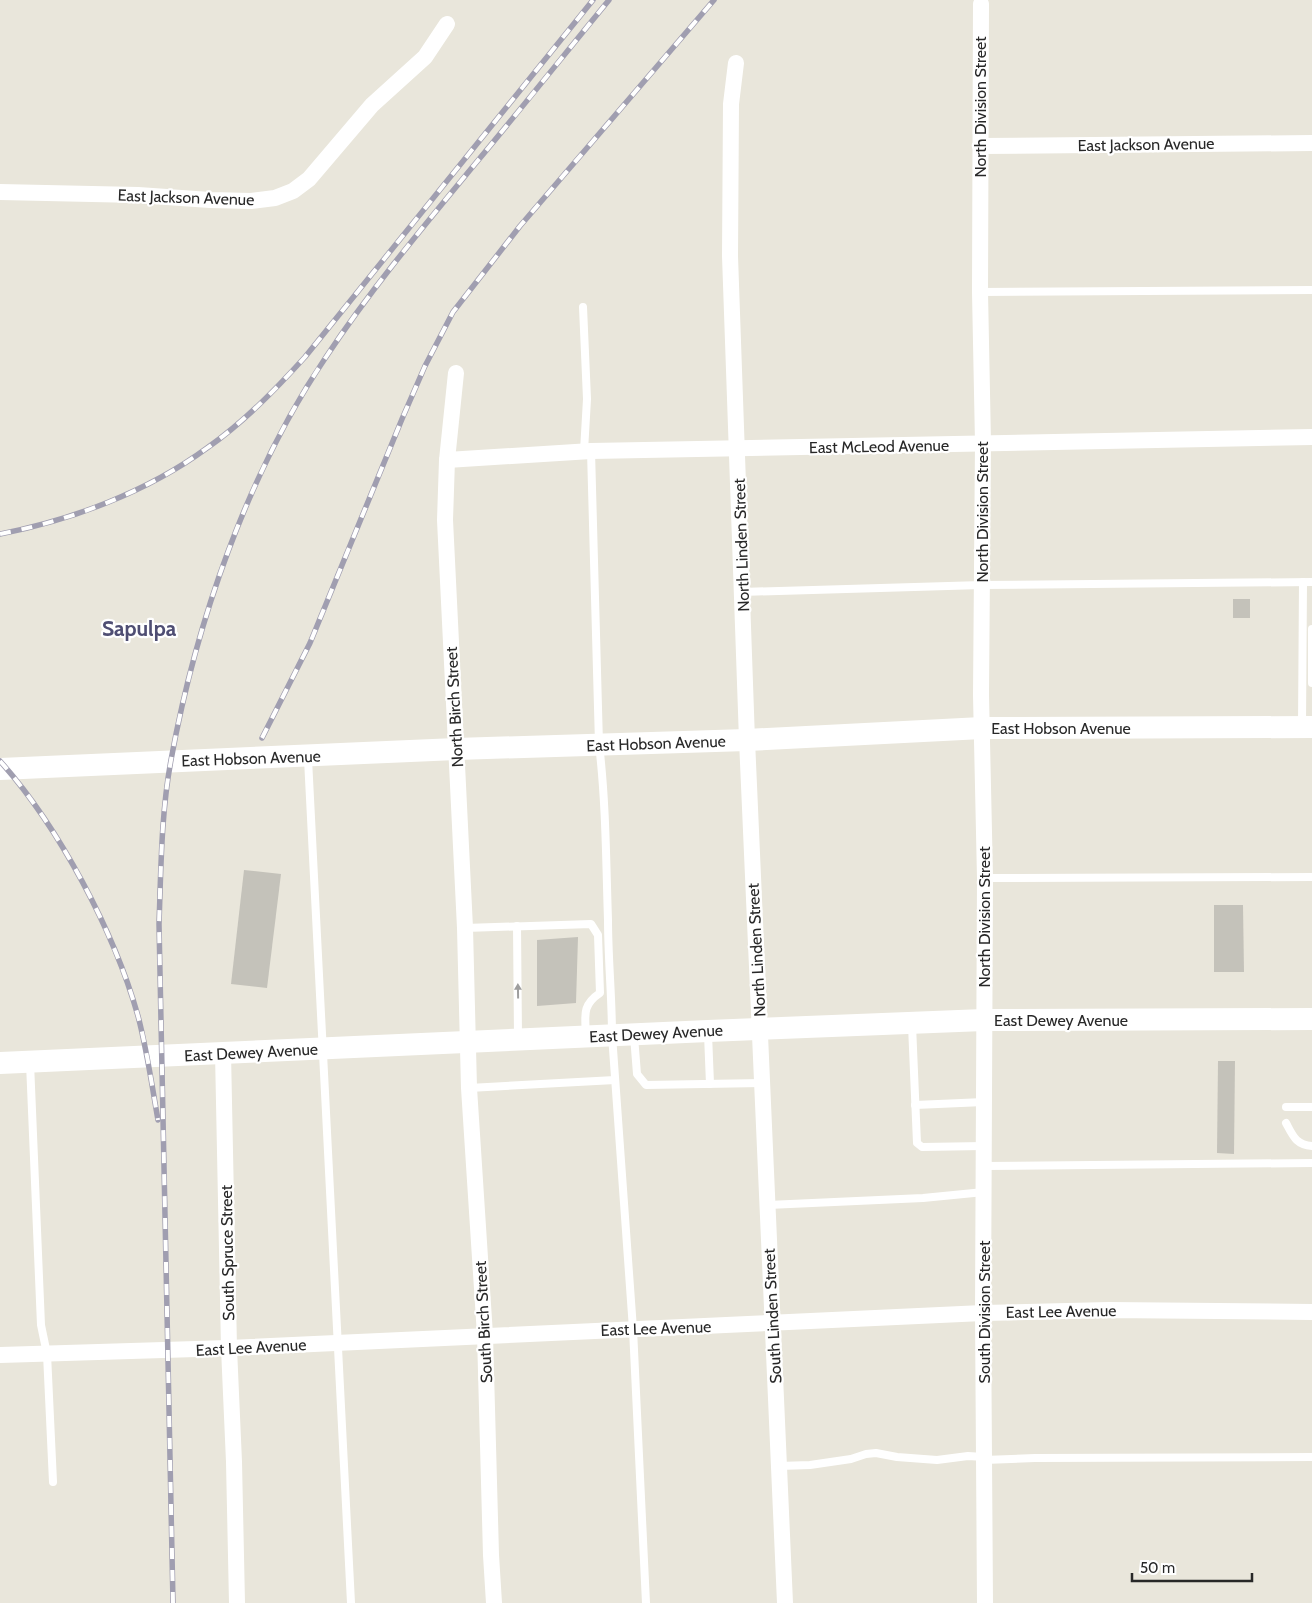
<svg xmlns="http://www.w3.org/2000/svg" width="1312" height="1603" viewBox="0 0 1312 1603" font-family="Cabin,sans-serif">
	<rect width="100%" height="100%" fill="#e9e6db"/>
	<g fill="#c4c2ba">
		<rect x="1233" y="599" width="17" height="19"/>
		<path d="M 244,870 L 281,874 L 267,988 L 231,984 Z"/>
		<path d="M 1214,905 L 1243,905 L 1244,972 L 1214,972 Z"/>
		<path d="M 578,937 L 576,1003 L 537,1006 L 537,940 Z"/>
		<path d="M 1218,1061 L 1235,1061 L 1234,1154 L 1217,1153 Z"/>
	</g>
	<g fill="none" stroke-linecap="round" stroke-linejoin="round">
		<g stroke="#fff" stroke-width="8">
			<path d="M 980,292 L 1312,290"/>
			<path d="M 583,307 L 587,399 L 584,451"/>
			<path d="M 591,451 L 599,744 C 606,803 606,861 608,920 C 608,959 612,997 612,1035 L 633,1329 L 646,1603"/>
			<path d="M 742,592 L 982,585 L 1312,582"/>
			<path d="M 1312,629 L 1312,683"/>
			<path d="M 1302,725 L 1303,582"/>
			<path d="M 308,759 L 351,1603"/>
			<path d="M 985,878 L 1312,877"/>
			<path d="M 517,926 L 518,1037"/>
			<path d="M 465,928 L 591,924 L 598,935 L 600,993 C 582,1005 585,1015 586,1035"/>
			<path d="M 912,1025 L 917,1143 L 922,1147 L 984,1146"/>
			<path d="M 708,1034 L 710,1084"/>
			<path d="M 634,1036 L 637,1074 L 646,1085 L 762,1083"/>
			<path d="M 30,1063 L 41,1325 L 47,1354 L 53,1482"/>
			<path d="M 469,1088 L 615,1080"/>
			<path d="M 915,1105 L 984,1102"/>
			<path d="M 1286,1107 L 1312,1107"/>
			<path d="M 1286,1123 C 1293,1136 1296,1145 1312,1146"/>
			<path d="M 984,1166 L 1312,1163"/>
			<path d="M 768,1205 L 923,1198 L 984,1192"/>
			<path d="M 984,1460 L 1035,1458 L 1312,1457"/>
			<path d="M 779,1466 L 810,1465 L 851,1459 L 866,1454 L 876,1453 L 897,1457 L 937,1460 L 968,1456 L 984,1457"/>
		</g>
		<g stroke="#fff" stroke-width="16">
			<path d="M 981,4 L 980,292 L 983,443 L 981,695 L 985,878 L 983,1313 L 985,1603"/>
			<path d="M 736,63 L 731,104 L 730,256 L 747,740 L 785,1603"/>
			<path d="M 980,146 L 1312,143"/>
			<path d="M 0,192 L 138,195 L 210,200 L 251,201 L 275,198 L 293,191 L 309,179 L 372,105 L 425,57 L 447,24"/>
			<path d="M 456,373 L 447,460 L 445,520 L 465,928 L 469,1088 L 485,1335 L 491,1555 L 494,1603"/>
			<path d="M 447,460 L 591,451 L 1312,437"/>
			<path d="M 223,1053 L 229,1348 L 234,1462 L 237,1603"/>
			<path d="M 0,1355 L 229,1348 L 983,1313 L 1109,1310 L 1312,1312"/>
		</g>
		<g stroke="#fff" stroke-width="22">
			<path d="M 0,769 L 456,749 L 747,740 L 982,728 L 1312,727"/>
			<path d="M 0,1063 L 708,1031 L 984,1020 L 1312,1019"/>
		</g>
		<g stroke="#a09eb0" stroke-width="5.5">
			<g id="rail">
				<path d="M 0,534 C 72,520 147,492 207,448 C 244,422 275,390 305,357 L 593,0"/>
				<path d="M 262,738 L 310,643 L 402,419 L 425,366 L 453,312 L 520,226 L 714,0"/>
				<path d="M 0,761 C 59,827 114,931 138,1016 C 147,1050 152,1086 158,1120"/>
				<path d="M 173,1603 L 159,924 C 161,869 161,814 171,760 C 196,623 247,474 326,357 C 371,289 423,227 475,164 C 520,110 564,55 609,0"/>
			</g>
		</g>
		<use href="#rail" stroke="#fff" stroke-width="4" stroke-dasharray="11" stroke-linecap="butt"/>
	</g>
	<defs><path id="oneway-solid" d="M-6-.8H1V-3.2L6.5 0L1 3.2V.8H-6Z" transform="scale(1.25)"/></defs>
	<use fill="#9e9e9e" href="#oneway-solid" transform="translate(518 991) rotate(-91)"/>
	<g text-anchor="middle" stroke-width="4.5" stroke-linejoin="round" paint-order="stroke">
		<g font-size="16" fill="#282828" stroke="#fff">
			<text transform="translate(980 107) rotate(-90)" y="6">North Division Street</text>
			<text transform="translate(1146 144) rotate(-1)" y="6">East Jackson Avenue</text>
			<text transform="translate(186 197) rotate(2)" y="6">East Jackson Avenue</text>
			<text transform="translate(879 446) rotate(-1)" y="6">East McLeod Avenue</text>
			<text transform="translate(982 512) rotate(-90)" y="6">North Division Street</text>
			<text transform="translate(741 545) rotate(-92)" y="6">North Linden Street</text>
			<text transform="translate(454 707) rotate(-93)" y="6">North Birch Street</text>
			<text x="1061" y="734">East Hobson Avenue</text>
			<text transform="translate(656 743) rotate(-2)" y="6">East Hobson Avenue</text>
			<text transform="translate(251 758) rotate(-2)" y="6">East Hobson Avenue</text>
			<text transform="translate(984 917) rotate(-90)" y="6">North Division Street</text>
			<text transform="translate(756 950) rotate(-93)" y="6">North Linden Street</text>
			<text x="1061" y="1026">East Dewey Avenue</text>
			<text transform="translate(656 1033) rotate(-3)" y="6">East Dewey Avenue</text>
			<text transform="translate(251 1052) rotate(-3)" y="6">East Dewey Avenue</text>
			<text transform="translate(227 1253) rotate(-91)" y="6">South Spruce Street</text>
			<text transform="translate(1061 1311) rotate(-1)" y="6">East Lee Avenue</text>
			<text transform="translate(984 1312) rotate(-90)" y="6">South Division Street</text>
			<text transform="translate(772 1316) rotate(-93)" y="6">South Linden Street</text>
			<text transform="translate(483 1322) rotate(-93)" y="6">South Birch Street</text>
			<text transform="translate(656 1328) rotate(-2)" y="6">East Lee Avenue</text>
			<text transform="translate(251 1347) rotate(-3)" y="6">East Lee Avenue</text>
		</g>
		<g font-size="21" font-weight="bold" fill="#4f4e73" stroke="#fff">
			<text x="139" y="636">Sapulpa</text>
		</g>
	</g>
	<path d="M1132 1573v8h120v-8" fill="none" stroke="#282828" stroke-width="2.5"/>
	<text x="1140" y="1573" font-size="15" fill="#282828" stroke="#ffffff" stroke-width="4" paint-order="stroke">50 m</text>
</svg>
